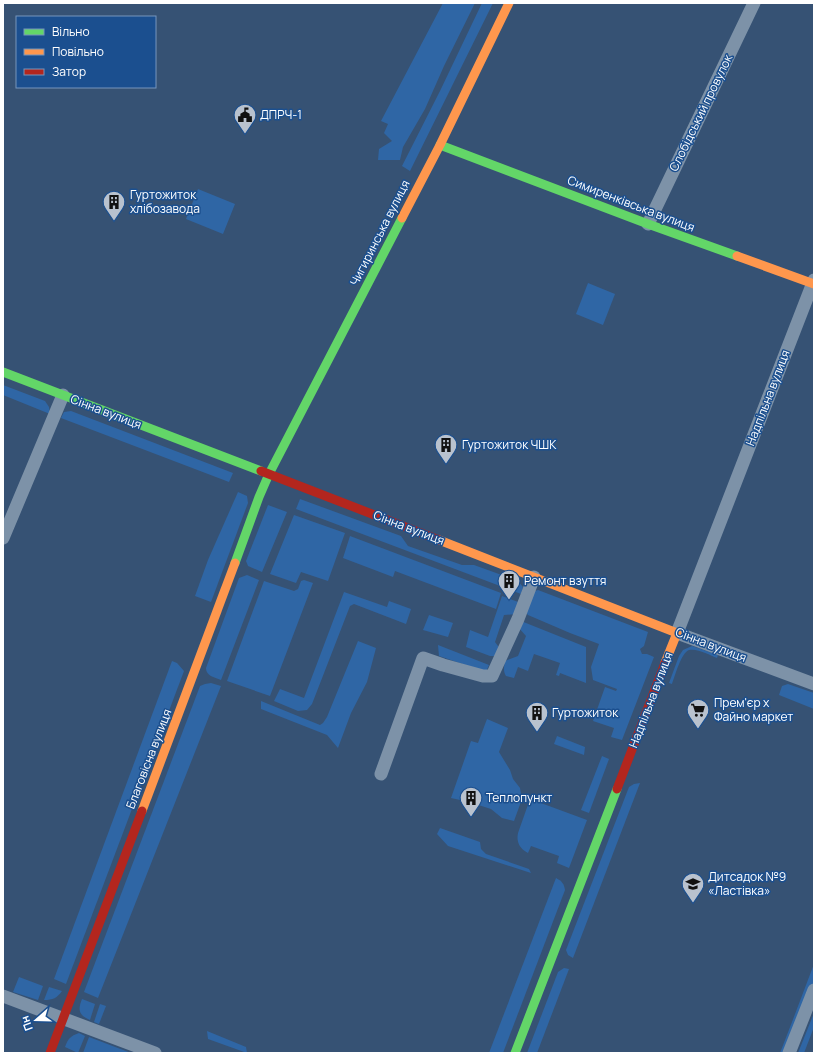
<svg xmlns="http://www.w3.org/2000/svg" width="817" height="1056" viewBox="0 0 817 1056" font-family="Manrope,sans-serif">
	<rect width="100%" height="100%" fill="#365274"/>
	<g fill="#2f66a5">
		<path d="M 443,3 L 475,3 L 444,66 L 425,109 L 403,147 L 400,160 L 378,160 L 379,149 L 392,141 L 384,133 L 388,124 L 381,121 Z"/>
		<path d="M 482,3 L 493,3 L 410,171 L 402,166 L 440,91 Z"/>
		<path d="M 198,189 L 235,204 L 223,234 L 186,219 Z"/>
		<path d="M 588,283 L 615,294 L 603,325 L 576,314 Z"/>
		<path d="M 3,385 L 45,401 L 49,407 L 50,414 L 3,395 Z"/>
		<path d="M 71,411 L 233,473 L 229,482 L 61,418 L 64,412 Z"/>
		<path d="M 238,492 L 247,496 L 248,503 L 211,602 L 195,596 L 208,560 Z"/>
		<path d="M 300,499 L 401,536 L 408,546 L 462,565 L 474,565 L 518,581 L 523,587 L 521,594 L 296,509 Z"/>
		<path d="M 268,505 L 287,512 L 262,572 L 248,566 L 246,561 Z"/>
		<path d="M 294,515 L 345,533 L 328,581 L 301,572 L 296,583 L 270,574 Z"/>
		<path d="M 350,536 L 501,593 L 496,609 L 395,571 L 393,577 L 343,558 Z"/>
		<path d="M 247,575 L 259,580 L 221,680 C 214,677 206,676 206,668 L 239,578 Z"/>
		<path d="M 304,580 L 313,583 L 270,696 L 227,681 L 264,581 L 294,591 L 298,589 L 301,581 Z"/>
		<path d="M 538,590 L 648,632 L 644,646 L 640,649 L 642,654 L 647,654 L 654,657 L 622,740 L 611,737 L 614,728 L 593,721 L 605,687 L 616,691 L 617,689 L 593,680 L 591,667 L 599,644 L 570,633 L 528,615 L 525,611 L 532,592 Z"/>
		<path d="M 344,592 L 387,607 L 389,601 L 411,609 L 406,624 L 354,604 L 350,606 L 312,704 L 307,710 L 298,711 L 274,701 L 280,689 L 304,698 Z"/>
		<path d="M 502,596 L 521,603 L 517,614 L 504,615 L 495,642 L 501,650 L 497,656 L 490,656 L 466,647 L 470,630 L 488,637 Z"/>
		<path d="M 429,615 L 453,623 L 448,637 L 423,630 Z"/>
		<path d="M 521,621 L 586,647 L 586,683 L 560,673 L 559,676 L 556,675 L 560,663 L 534,654 L 528,671 L 518,667 L 514,678 L 506,676 C 503,671 504,667 505,661 L 518,656 L 526,636 L 518,627 Z"/>
		<path d="M 358,641 L 376,648 L 367,682 L 351,713 L 338,748 L 327,735 L 261,709 L 261,701 L 320,725 L 323,723 L 327,717 Z"/>
		<path d="M 438,645 L 489,665 L 486,672 L 439,656 Z"/>
		<path d="M 692,646 L 718,655 L 717,658 C 710,655 697,648 689,650 C 681,653 675,676 672,684 L 669,683 L 679,656 L 683,650 Z"/>
		<path d="M 172,661 L 177,663 L 184,671 L 66,984 L 54,979 Z"/>
		<path d="M 211,683 L 221,686 L 98,998 L 84,992 L 200,686 L 205,684 Z"/>
		<path d="M 788,684 L 814,693 L 814,709 L 779,695 L 782,686 Z"/>
		<path d="M 487,719 L 508,728 L 499,752 L 510,770 L 513,779 L 520,788 L 522,799 L 514,821 L 502,818 L 491,809 L 469,802 L 451,798 L 471,741 L 478,743 Z"/>
		<path d="M 557,736 L 585,747 L 584,755 L 554,744 Z"/>
		<path d="M 602,756 L 609,759 L 589,813 L 581,810 Z"/>
		<path d="M 640,783 L 573,958 L 568,955 L 566,950 L 629,787 L 634,784 Z"/>
		<path d="M 530,799 L 587,820 L 569,868 L 557,863 L 559,856 L 531,846 L 528,853 C 520,849 516,842 518,833 Z"/>
		<path d="M 440,828 L 480,842 L 481,849 L 486,854 L 529,869 L 531,873 L 448,846 L 437,834 Z"/>
		<path d="M 556,878 C 562,881 564,884 565,890 L 503,1053 L 489,1053 Z"/>
		<path d="M 814,964 L 814,982 L 787,1053 L 780,1053 L 792,1022 Z"/>
		<path d="M 564,968 L 569,969 L 537,1053 L 527,1053 L 558,972 Z"/>
		<path d="M 19,977 L 43,986 L 38,1000 L 13,992 Z"/>
		<path d="M 49,987 L 62,991 C 57,998 53,1000 44,1000 Z"/>
		<path d="M 82,999 L 95,1004 L 90,1020 C 78,1015 78,1009 82,999 Z"/>
		<path d="M 100,1004 L 106,1006 L 99,1024 L 94,1022 Z"/>
		<path d="M 814,1013 L 814,1027 L 804,1053 L 798,1053 Z"/>
		<path d="M 207,1031 L 246,1047 L 247,1053 L 208,1039 Z"/>
		<path d="M 79,1033 L 85,1036 L 78,1053 L 65,1047 C 68,1039 70,1036 79,1033 Z"/>
		<path d="M 89,1037 L 131,1053 L 83,1053 Z"/>
	</g>
	<g fill="none" stroke-linecap="round" stroke-linejoin="round">
		<g stroke="#7d92a8" stroke-width="13">
			<path d="M 648,224 L 754,3"/>
			<path d="M 814,280 L 677,633 L 814,684"/>
			<path d="M 3,538 L 63,395"/>
			<path d="M 381,774 L 423,658 L 443,665 L 483,676 L 492,676 L 518,619 L 534,577"/>
			<path d="M 3,996 L 155,1053"/>
			<path d="M 789,1053 L 814,990"/>
		</g>
		<g stroke="#63d668" stroke-width="9">
			<path d="M 440,145 L 648,224 L 737,256"/>
			<path d="M 3,372 L 261,471"/>
			<path d="M 235,563 L 259,497 L 269,474 L 402,218"/>
			<path d="M 515,1053 L 617,789"/>
		</g>
		<g stroke="#ff974d" stroke-width="9">
			<path d="M 402,218 L 440,145 L 509,3"/>
			<path d="M 737,256 L 814,284"/>
			<path d="M 439,540 L 677,633 L 665,663"/>
			<path d="M 142,811 L 235,563"/>
		</g>
		<g stroke="#b3261e" stroke-width="9">
			<path d="M 261,471 L 439,540"/>
			<path d="M 617,789 L 665,663"/>
			<path d="M 50,1053 L 142,811"/>
		</g>
	</g>
	<defs>
		<g id="civic-pin" transform="scale(1.15)"><path d="M0 17L-7.5 6A9.5 9.5 0 1 1 7.5 6Z" fill="#b9c2ce" stroke="#1b4f8f"/><path d="M-.6-6.5H3V-4.5H.6V-3L4-1V1h2V6H-6V1h2V-1L-.6-3ZM-1.2 2.5V6h2.4V2.5Z" fill="#111"/></g>
		<g id="building-pin" transform="scale(1.15)"><path d="M0 17L-7.5 6A9.5 9.5 0 1 1 7.5 6Z" fill="#b9c2ce" stroke="#1b4f8f"/><path d="M-4-6H4V6H1V3H-1V6H-4ZM-2.5-4.3h1.7v1.8h-1.7ZM.8-4.3h1.7v1.8H.8ZM-2.5-1h1.7V.8h-1.7ZM.8-1h1.7V.8H.8Z" fill="#111"/></g>
		<g id="supermarket-pin" transform="scale(1.15)"><path d="M0 17L-7.5 6A9.5 9.5 0 1 1 7.5 6Z" fill="#b9c2ce" stroke="#1b4f8f"/><path d="M-6-5.5h2.5l.6 2H6L4.5 2H-2.5L-4.4-4H-6ZM-1.5 3.2a1.3 1.3 0 1 0 .1 0ZM3 3.2a1.3 1.3 0 1 0 .1 0Z" fill="#111"/></g>
		<g id="school-pin" transform="scale(1.15)"><path d="M0 17L-7.5 6A9.5 9.5 0 1 1 7.5 6Z" fill="#b9c2ce" stroke="#1b4f8f"/><path d="M0-5L7-2L0 1L-7-2ZM-4 1L0 2.5L4 1V4Q0 6-4 4Z" fill="#111"/></g>
	</defs>
	<g fill-rule="evenodd">
		<use href="#civic-pin" x="245" y="115"/>
		<use href="#building-pin" x="114" y="202"/>
		<use href="#building-pin" x="446" y="445"/>
		<use href="#building-pin" x="509" y="581"/>
		<use href="#supermarket-pin" x="698" y="710"/>
		<use href="#building-pin" x="537" y="713"/>
		<use href="#building-pin" x="471" y="798"/>
		<use href="#school-pin" x="693" y="884"/>
	</g>
	<g text-anchor="middle" stroke-width="3" stroke-linejoin="round" paint-order="stroke">
		<g font-size="12" fill="#fff" stroke="#1b4f8f">
			<text transform="translate(701 113) rotate(-64)" y="4">Слобідський провулок</text>
			<text transform="translate(631 204) rotate(21)" y="4">Симиренківська вулиця</text>
			<text transform="translate(380 233) rotate(-63)" y="4">Чигиринська вулиця</text>
			<text transform="translate(768 398) rotate(-69)" y="4">Надпільна вулиця</text>
			<text transform="translate(106 412) rotate(21)" y="4">Сінна вулиця</text>
			<text transform="translate(409 528) rotate(21)" y="4">Сінна вулиця</text>
			<text transform="translate(711 645) rotate(21)" y="4">Сінна вулиця</text>
			<text transform="translate(651 700) rotate(-69)" y="4">Надпільна вулиця</text>
			<text transform="translate(149 759) rotate(-69)" y="4">Благовісна вулиця</text>
		</g>
		<g font-size="12" fill="#fff" stroke="#1b4f8f" text-anchor="start">
			<text x="260" y="119">ДПРЧ-1</text>
			<text x="130" y="199">Гуртожиток<tspan x="130" dy="14">хлібозавода</tspan></text>
			<text x="462" y="449">Гуртожиток ЧШК</text>
			<text x="524" y="585">Ремонт взуття</text>
			<text x="714" y="707">Прем'єр х<tspan x="714" dy="14">Файно маркет</tspan></text>
			<text x="552" y="717">Гуртожиток</text>
			<text x="486" y="802">Теплопункт</text>
			<text x="708" y="881">Дитсадок №9<tspan x="708" dy="14">«Ластівка»</tspan></text>
		</g>
	</g>
	<rect width="817" height="1056" fill="none" stroke="#ffffff" stroke-width="8"/>
	<rect x="16" y="16" width="140" height="72" fill="#1b4f8f" stroke="#7695bc"/>
	<rect x="24" y="29" width="20" height="6" fill="#63d668" stroke="#7695bc"/>
	<text x="52" y="36" font-size="12" fill="#ffffff">Вільно</text>
	<rect x="24" y="49" width="20" height="6" fill="#ff974d" stroke="#7695bc"/>
	<text x="52" y="56" font-size="12" fill="#ffffff">Повільно</text>
	<rect x="24" y="69" width="20" height="6" fill="#b3261e" stroke="#7695bc"/>
	<text x="52" y="76" font-size="12" fill="#ffffff">Затор</text>
	<g transform="translate(36 1020) rotate(250)" stroke="#1b4f8f" stroke-width="3" paint-order="stroke">
	<path d="M0-3L7 15L0 10L-7 15Z" fill="#ffffff"/>
	<text y="-6" font-size="11" font-weight="bold" text-anchor="middle" fill="#ffffff">Пн</text>
	</g>
</svg>
